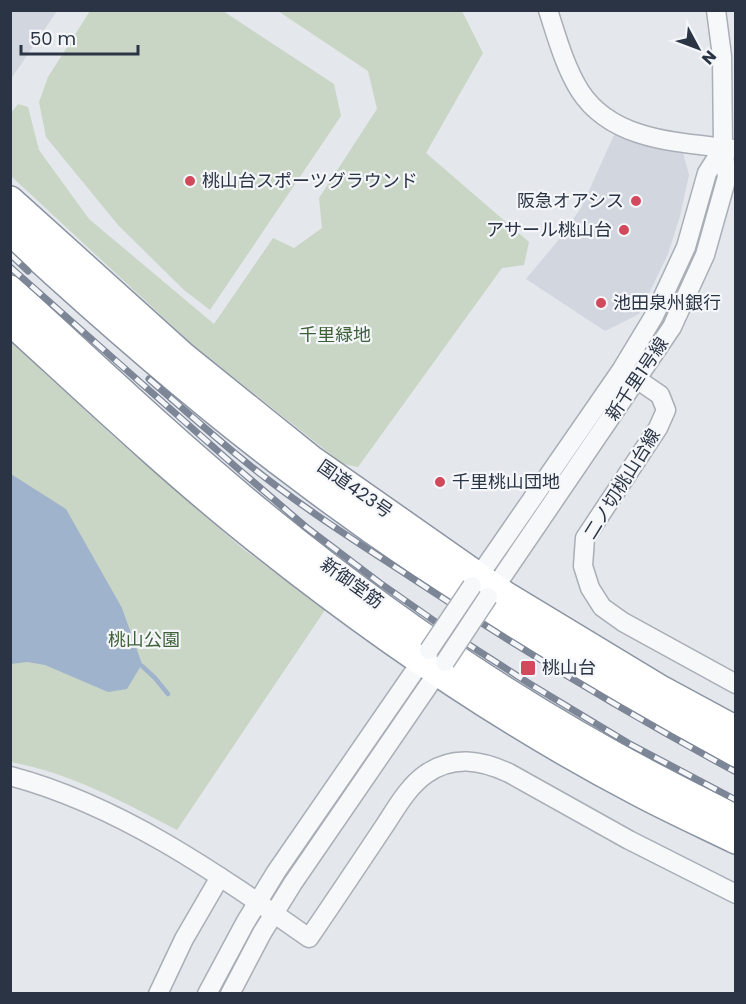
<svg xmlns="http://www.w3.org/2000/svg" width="746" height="1004" viewBox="0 0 746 1004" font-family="Poppins,'Noto Sans JP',sans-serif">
	<rect width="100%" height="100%" fill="#e4e7ec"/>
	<g fill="#d2d6de">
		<path d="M 11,10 L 57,11 L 11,79 L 10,11 Z"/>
		<path d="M 615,133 L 645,144 L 682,149 L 689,175 L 680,216 L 668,254 L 639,314 L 605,331 L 526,279 L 556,243 L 581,208 Z"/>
	</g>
	<g fill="#c9d6c5">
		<path d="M 223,11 L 334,84 L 341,116 L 210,310 L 184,290 L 118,225 L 46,137 L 39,102 L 48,77 L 90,11 Z"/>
		<path d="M 278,11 L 462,11 L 483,53 L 426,153 L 529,242 L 524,265 L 502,268 L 358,467 L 343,464 L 193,345 L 11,176 L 11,113 L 18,104 L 28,107 L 39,150 L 89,219 L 214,324 L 273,238 L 294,248 L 322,228 L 319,198 L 377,109 L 368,71 Z"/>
		<path d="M 711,194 L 713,194 L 704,238 L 668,319 L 643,356 L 641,354 L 677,289 L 694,251 Z"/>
		<path d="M 10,341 L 113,436 L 242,548 L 325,610 L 177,830 C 121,801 73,774 11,762 Z"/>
		<path d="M 338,795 L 342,798 L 294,867 L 291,868 L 290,864 Z"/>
		<path d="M 249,931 L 252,932 L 252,935 L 222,993 L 216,994 Z"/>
	</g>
	<path fill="#9fb4cc" d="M 11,474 L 66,509 L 122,608 L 142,664 L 127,689 L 108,692 L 45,665 L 27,662 L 11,664 Z"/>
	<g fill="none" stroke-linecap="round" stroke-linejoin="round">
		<path stroke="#9fb4cc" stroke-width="4.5" d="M 142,666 L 155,678 L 168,694"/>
		<g stroke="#a9aeb7" stroke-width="21">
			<g id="minor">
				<path d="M 548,10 C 557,38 565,67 580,91 C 613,142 680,142 734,149"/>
				<path d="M 628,373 L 660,395 L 666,410 L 658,428 L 585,538 L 583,566 L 590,588 L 602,607 L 623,622 L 736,684"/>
				<path d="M 472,586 L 622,369 L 654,316 L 686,247 L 707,173 L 723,148"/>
				<path d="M 489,596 L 672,327 L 705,255 L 727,177 L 723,148 L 722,56 L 716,10"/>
				<path d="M 10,776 C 120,805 218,874 309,938 C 333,903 357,867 381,831 C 394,812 407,787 426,774 C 453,755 481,760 509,773 L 629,840 L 736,894"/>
				<path d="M 158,994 L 184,939 L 220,877"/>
				<path d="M 207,994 L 245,923 L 276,872 L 427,653"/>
				<path d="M 230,994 L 262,933 L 293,883 L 444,663"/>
			</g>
		</g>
		<g stroke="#8b94a3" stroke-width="30">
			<g id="highway">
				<path d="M 10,200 L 183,356 L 311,459 L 505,595 L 662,690 L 736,730"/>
				<path d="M 10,232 C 101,316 194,398 293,472 C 432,578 582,670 736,753"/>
				<path d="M 10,289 C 94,366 176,444 264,516 C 408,634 567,738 736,818"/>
				<path d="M 10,321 C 90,394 169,469 254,537 C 374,633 502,721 638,792 C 670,809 703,824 736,840"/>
			</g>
		</g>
		<use href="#minor" stroke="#f7f8fa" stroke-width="18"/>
		<use href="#highway" stroke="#fff" stroke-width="27"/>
		<g stroke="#7d8696" stroke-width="7">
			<g id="rail">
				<path d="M 10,254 L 28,271"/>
				<path d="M 10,267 L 236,467 L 306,527 L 380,583 L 463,641 L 530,684 L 628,743 L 736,800"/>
				<path d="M 149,379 C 179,405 210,433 242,459 C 295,503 354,540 412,578 C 518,648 625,712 736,772"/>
			</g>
		</g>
		<use href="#rail" stroke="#f4f6f9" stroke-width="4.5" stroke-dasharray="14" stroke-linecap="butt"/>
		<g stroke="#a9aeb7" stroke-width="21" stroke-linecap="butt">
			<g id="minor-bridge">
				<path d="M 429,650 L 472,586"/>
				<path d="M 445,662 L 488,597"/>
			</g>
		</g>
		<use href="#minor-bridge" stroke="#f7f8fa" stroke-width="18"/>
	</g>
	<g fill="#d1495b" stroke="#f4f6f9" stroke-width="2">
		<circle cx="190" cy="181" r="6"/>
		<circle cx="636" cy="201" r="6"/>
		<circle cx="624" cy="230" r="6"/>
		<circle cx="601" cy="303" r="6"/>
		<circle cx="440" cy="482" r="6"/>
		<rect x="520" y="660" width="16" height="16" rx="3"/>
	</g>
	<g text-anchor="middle" stroke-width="4.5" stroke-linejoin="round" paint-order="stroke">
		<g font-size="18" fill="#2b3445" stroke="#f4f6f9" text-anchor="start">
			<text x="202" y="187">桃山台スポーツグラウンド</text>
			<text x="624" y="207" text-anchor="end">阪急オアシス</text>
			<text x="612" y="236" text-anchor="end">アサール桃山台</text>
			<text x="613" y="309">池田泉州銀行</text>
			<text x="452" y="488">千里桃山団地</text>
			<text x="542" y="674">桃山台</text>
		</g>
		<g font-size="18" fill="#3f6138" stroke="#f4f6f9">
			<text x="335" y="341">千里緑地</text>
			<text x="144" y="646">桃山公園</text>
		</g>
		<g font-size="18" fill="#2b3445" stroke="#f4f6f9">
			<text transform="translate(637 379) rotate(-56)" y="6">新千里1号線</text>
			<text transform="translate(622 484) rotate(-58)" y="6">二ノ切桃山台線</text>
			<text transform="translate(355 489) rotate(35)" y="6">国道423号</text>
			<text transform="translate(352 583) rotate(36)" y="6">新御堂筋</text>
		</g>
	</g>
	<rect width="746" height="1004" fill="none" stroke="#2b3445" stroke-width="24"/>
	<g transform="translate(698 48) rotate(131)" stroke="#f4f6f9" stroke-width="4.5" paint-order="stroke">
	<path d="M0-4.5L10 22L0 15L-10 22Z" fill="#2b3445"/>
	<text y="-9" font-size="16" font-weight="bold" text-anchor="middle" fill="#2b3445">N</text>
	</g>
	<path d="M21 45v9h117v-9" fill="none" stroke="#2b3445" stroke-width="3"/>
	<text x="30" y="45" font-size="18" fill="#2b3445" stroke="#f4f6f9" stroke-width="4.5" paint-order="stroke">50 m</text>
</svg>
